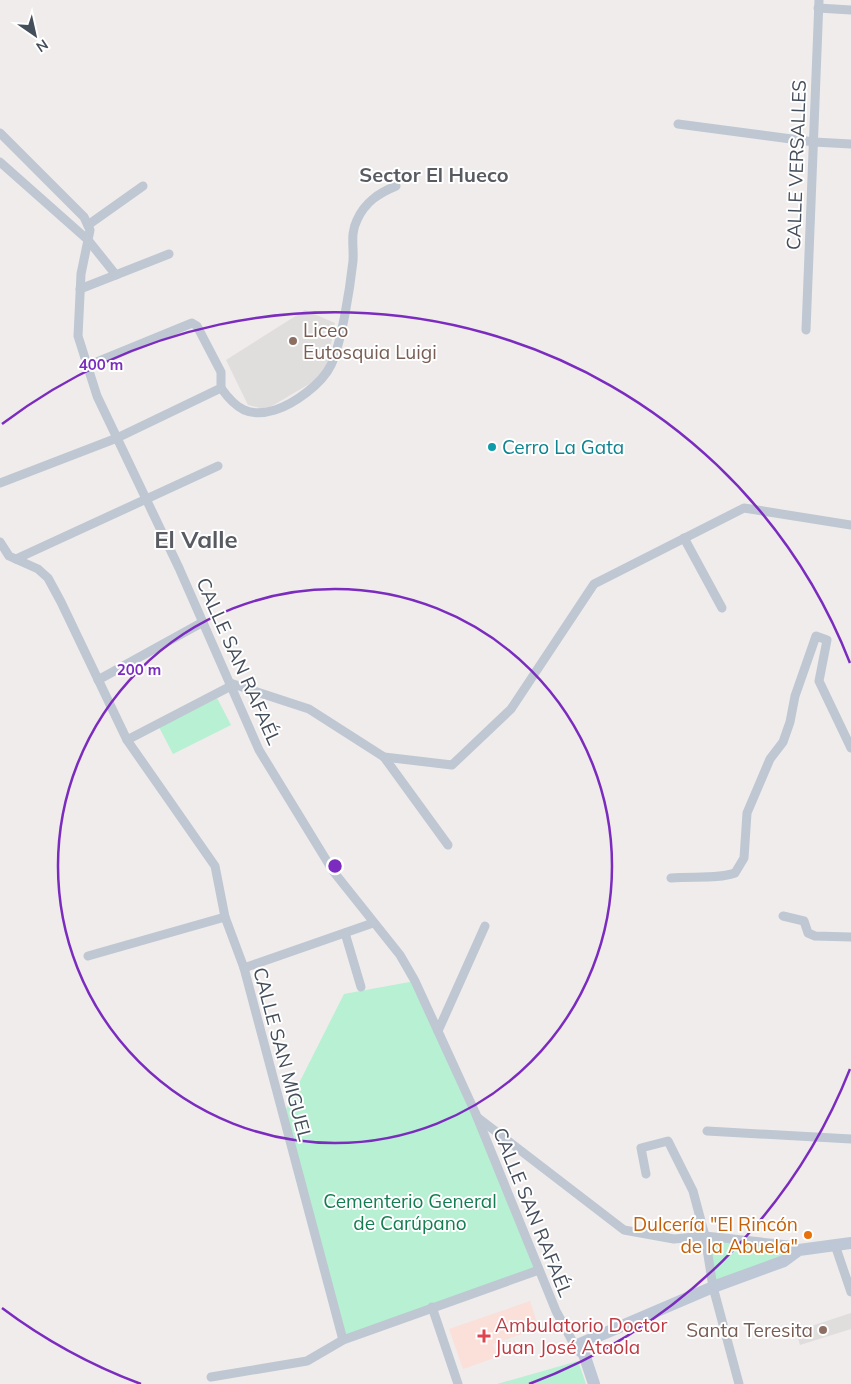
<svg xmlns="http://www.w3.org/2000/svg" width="851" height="1384" viewBox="0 0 851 1384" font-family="Mulish,sans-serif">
	<rect width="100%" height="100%" fill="#efeceb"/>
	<g fill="#e0dddd">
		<path d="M 305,310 L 335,323 L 327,365 L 316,380 L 272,406 L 264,409 L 248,405 L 226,360 Z"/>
		<path d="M 851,1313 L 851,1329 L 800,1345 L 796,1331 Z"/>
	</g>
	<path fill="#fbdfd9" d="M 530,1301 L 539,1328 L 493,1344 L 497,1357 L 463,1369 L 449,1329 Z"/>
	<g fill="#b7f0d2">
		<path d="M 217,698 L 231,725 L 173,754 L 159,727 Z"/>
		<path d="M 415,981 L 539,1270 L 343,1340 L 283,1115 L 344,994 Z"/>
		<path d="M 708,1239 L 793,1251 L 715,1282 Z"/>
		<path d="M 578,1361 L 586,1384 L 497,1384 Z"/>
	</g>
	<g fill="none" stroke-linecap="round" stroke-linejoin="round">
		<g stroke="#bec7d2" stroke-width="9">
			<path d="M 818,8 L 851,10"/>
			<path d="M 678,124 L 814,142 L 851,144"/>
			<path d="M 0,133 L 84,217 L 90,230 L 88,240 L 116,275"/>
			<path d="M 0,162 L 88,240 L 81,274 L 78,336 L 97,396 L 179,568 L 259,750 L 333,871 L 400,955 L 415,981 L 475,1112 L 556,1311 L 575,1346"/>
			<path d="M 88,225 L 143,186"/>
			<path d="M 80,289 L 169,254"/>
			<path d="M 806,330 L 819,0"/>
			<path d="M 221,388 C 236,409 249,418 275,410 C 294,404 322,384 331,365 C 342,341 350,288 353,261 C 354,246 350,234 357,220 C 365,202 379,193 396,186"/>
			<path d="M 0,483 L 117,438 L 221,388 L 221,372 L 197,326 L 192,323 L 87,366"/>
			<path d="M 684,538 L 722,608"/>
			<path d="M 0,542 L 9,556 L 38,569 L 48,578 L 61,602 L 127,740 L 215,866 L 225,917"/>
			<path d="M 16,559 L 218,466"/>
			<path d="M 98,680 L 203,622"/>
			<path d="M 230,683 L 309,709 L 384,757 L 452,765 L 511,709 L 594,584 L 744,508 L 851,525"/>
			<path d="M 127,740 L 231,686"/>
			<path d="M 384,757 L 448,845"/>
			<path d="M 671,878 C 691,876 719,879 735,873 L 744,858 L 747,813 L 770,759 L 783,742 L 790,722 L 795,696 L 816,636 L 827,640 L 819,681 L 851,748"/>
			<path d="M 783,916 L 804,921 L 808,933 L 815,936 L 851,937"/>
			<path d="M 345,933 L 361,987"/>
			<path d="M 88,956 L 225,917 L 244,968 L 343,1340"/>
			<path d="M 244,968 L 373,923"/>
			<path d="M 438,1031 L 485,926"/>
			<path d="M 477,1117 L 624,1230 L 674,1239 L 705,1236 L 788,1245 L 799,1250"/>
			<path d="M 707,1131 L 851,1139"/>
			<path d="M 646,1174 L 641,1148 L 668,1141 L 693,1191 L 705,1236 L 713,1287 L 739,1384"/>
			<path d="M 835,1245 L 851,1292"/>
			<path d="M 432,1307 L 458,1384"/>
			<path d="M 211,1377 L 307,1361 L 343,1340 L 539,1270"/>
		</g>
		<path stroke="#bdc7d6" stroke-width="12" d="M 594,1384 L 584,1354 L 575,1346 L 713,1287 L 784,1261 L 799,1250 L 851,1243"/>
	</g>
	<g fill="none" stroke="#7b2cbf" stroke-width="2.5">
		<circle cx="335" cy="866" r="277"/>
		<path d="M850 1069A553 553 0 0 1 529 1384M141 1384A553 553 0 0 1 2 1308M2 424A553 553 0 0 1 850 663"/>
	</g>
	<g fill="#8d6e63" stroke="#fff" stroke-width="2">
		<circle cx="293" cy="341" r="5"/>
		<circle cx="823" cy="1330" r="5"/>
	</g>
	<circle fill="#0f9aa8" stroke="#fff" stroke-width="2" cx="492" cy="447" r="5"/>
	<circle fill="#e8710a" stroke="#fff" stroke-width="2" cx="808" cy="1235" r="5"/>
	<path fill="#e0444e" stroke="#fff" stroke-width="2" d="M481.5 1328.5h5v5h5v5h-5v5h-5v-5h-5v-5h5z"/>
	<g text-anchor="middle" stroke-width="4" stroke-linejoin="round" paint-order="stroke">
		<g font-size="19" fill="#444d5a" stroke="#fff">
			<text transform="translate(796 165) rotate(-88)" y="7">CALLE VERSALLES</text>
			<text transform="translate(239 661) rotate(66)" y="7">CALLE SAN RAFAÉL</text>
			<text transform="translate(283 1054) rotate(75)" y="7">CALLE SAN MIGUEL</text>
			<text transform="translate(533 1212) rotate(68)" y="7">CALLE SAN RAFAÉL</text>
		</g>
		<g font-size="19" fill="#785e54" stroke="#fff" text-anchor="start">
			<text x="303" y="337">Liceo<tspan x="303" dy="22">Eutosquia Luigi</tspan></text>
			<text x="813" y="1337" text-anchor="end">Santa Teresita</text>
		</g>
		<g font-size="19" fill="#0d838f" stroke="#fff" text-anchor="start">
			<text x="502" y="454">Cerro La Gata</text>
		</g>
		<g font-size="19" fill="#137d51" stroke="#fff">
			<text x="410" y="1208">Cementerio General<tspan x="410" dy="22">de Carúpano</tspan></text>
		</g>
		<g font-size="19" fill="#c56008" stroke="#fff" text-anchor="end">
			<text x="798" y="1231">Dulcería "El Rincón<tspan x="798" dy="22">de la Abuela"</tspan></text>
		</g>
		<g font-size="19" fill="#be3a42" stroke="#fff" text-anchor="start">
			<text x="495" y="1332">Ambulatorio Doctor<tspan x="495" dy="22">Juan José Ataola</tspan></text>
		</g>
		<g font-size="20" font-weight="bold" fill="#585b61" stroke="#fff">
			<text x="434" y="182">Sector El Hueco</text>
		</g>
		<g font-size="24" font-weight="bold" fill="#585b61" stroke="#fff">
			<text x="196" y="548">El Valle</text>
		</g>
	</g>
	<circle cx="335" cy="866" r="8" fill="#7b2cbf" stroke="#fff" stroke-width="2.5"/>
	<g font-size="15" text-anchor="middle" font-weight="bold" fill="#7b2cbf" stroke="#fff" stroke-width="4" stroke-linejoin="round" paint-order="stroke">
		<text x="101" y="370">400 m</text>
		<text x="139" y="675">200 m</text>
	</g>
	<g transform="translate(35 35) rotate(146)" stroke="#ffffff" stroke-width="4" paint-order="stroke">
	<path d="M0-4L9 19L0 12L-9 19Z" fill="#444d5a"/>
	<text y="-8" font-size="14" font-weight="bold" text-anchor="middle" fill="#444d5a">N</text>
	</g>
</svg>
